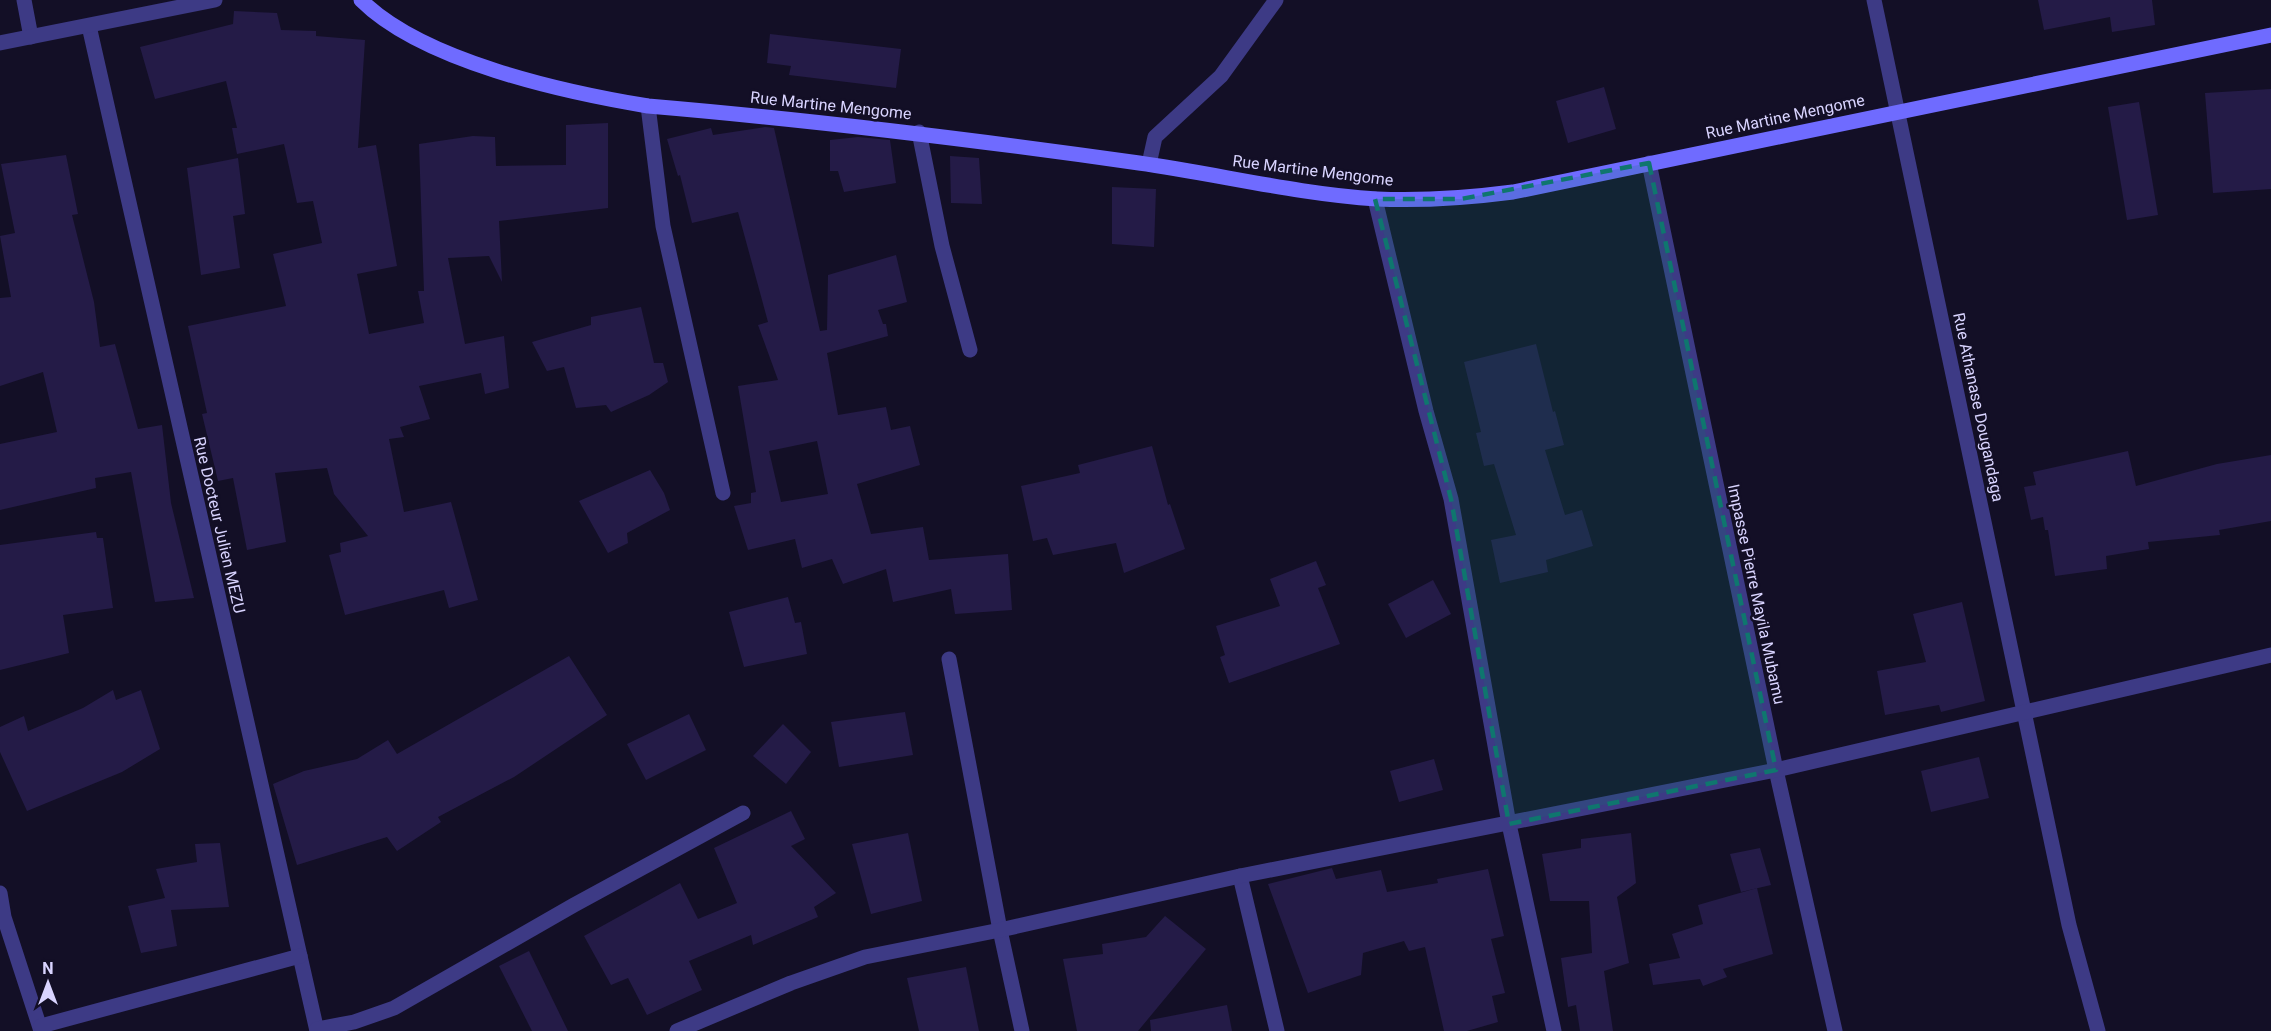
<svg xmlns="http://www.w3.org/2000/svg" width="2271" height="1031" viewBox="0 0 2271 1031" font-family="Roboto,sans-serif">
	<rect width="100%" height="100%" fill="#130f26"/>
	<g fill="#241b47" fill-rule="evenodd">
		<path d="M 2038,0 L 2152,0 L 2155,25 L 2112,32 L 2110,17 L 2044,30 Z"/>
		<path d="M 234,11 L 277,13 L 281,30 L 316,31 L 316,36 L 365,40 L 358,148 L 376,145 L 397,266 L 357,274 L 369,334 L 424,323 L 418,291 L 424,291 L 419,144 L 473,136 L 495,137 L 496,166 L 566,165 L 566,125 L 608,123 L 608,208 L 499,221 L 502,282 L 489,256 L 448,258 L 465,344 L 504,336 L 509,388 L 485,394 L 481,373 L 419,386 L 430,419 L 400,427 L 404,437 L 389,439 L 404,512 L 451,502 L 478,600 L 449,608 L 444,590 L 345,615 L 329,555 L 341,552 L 340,543 L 368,536 L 334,494 L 327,468 L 275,473 L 286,542 L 247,550 L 233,478 L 218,481 L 202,414 L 207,413 L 188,326 L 286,306 L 273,254 L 322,243 L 313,201 L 297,203 L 284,144 L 237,154 L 232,128 L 237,128 L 226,81 L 155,99 L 140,47 L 233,24 Z"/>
		<path d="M 770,34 L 901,49 L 896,88 L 789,75 L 791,66 L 767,63 Z"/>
		<path d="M 1604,87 L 1616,129 L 1568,143 L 1556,101 Z"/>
		<path d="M 2271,89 L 2271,189 L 2213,193 L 2205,93 Z"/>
		<path d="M 2139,102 L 2158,215 L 2127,220 L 2108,107 Z"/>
		<path d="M 765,127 L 774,128 L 820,331 L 827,330 L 828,275 L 896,255 L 907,302 L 878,310 L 883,324 L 886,324 L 888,336 L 827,353 L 838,415 L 886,407 L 891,430 L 910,426 L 920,465 L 857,484 L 871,534 L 923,527 L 929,560 L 1008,554 L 1012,610 L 955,614 L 951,589 L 893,602 L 886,569 L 843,584 L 832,559 L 802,568 L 795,539 L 748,550 L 734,506 L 751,503 L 751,493 L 756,492 L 738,386 L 778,380 L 758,325 L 768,322 L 738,212 L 692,223 L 680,175 L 678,176 L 667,139 L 711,128 L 713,135 ZM 817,441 L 828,494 L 781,502 L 769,451 Z"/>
		<path d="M 858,137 L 890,140 L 896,183 L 844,192 L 838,171 L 830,171 L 830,140 Z"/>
		<path d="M 66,155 L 78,214 L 72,215 L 94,302 L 100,347 L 115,344 L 138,429 L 162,425 L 171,503 L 194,598 L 155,602 L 131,472 L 95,478 L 96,488 L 0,510 L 0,444 L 57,432 L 43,372 L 0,386 L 0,298 L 11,297 L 0,236 L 15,233 L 1,164 Z"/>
		<path d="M 950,156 L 979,158 L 982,204 L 951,203 Z"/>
		<path d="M 238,158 L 245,214 L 233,216 L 240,268 L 201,275 L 187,168 Z"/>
		<path d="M 1112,187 L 1156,189 L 1154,247 L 1112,244 Z"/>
		<path d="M 641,307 L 654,363 L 663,363 L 668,382 L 649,395 L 611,412 L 606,405 L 576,408 L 564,367 L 547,371 L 532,342 L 591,325 L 591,317 Z"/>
		<path d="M 1536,344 L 1553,412 L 1555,411 L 1564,445 L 1545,450 L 1565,515 L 1582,510 L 1593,546 L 1546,560 L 1548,572 L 1500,583 L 1491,540 L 1516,535 L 1494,464 L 1484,466 L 1476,433 L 1481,432 L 1464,362 Z"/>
		<path d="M 1152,446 L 1168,505 L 1170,504 L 1185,549 L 1124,573 L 1116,543 L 1053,555 L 1047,538 L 1033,541 L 1021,486 L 1080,473 L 1078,465 Z"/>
		<path d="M 2128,451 L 2136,486 L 2217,464 L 2271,455 L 2271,521 L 2219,530 L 2220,535 L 2148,542 L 2149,549 L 2106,556 L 2107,569 L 2055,576 L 2048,530 L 2045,530 L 2043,517 L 2031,520 L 2024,487 L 2036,485 L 2033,472 Z"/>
		<path d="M 650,470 L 664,493 L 670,510 L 627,533 L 628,543 L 608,553 L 579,501 Z"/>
		<path d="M 96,532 L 97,538 L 103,538 L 113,608 L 63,615 L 69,653 L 0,670 L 0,545 Z"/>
		<path d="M 1316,561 L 1326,585 L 1318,588 L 1340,644 L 1229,683 L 1220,657 L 1225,655 L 1216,626 L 1280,606 L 1270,579 Z"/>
		<path d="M 1433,580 L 1451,614 L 1406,638 L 1388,604 Z"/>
		<path d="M 788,597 L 795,623 L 801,622 L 807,654 L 744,667 L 729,612 Z"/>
		<path d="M 1962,602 L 1985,701 L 1941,712 L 1939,705 L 1885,715 L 1877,671 L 1926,662 L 1913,614 Z"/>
		<path d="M 569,656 L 607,715 L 514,777 L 438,817 L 441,822 L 397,851 L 387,837 L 297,865 L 273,784 L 304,771 L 357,759 L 388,740 L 397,754 Z"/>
		<path d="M 113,690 L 116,700 L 141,690 L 160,749 L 122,772 L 27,811 L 0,752 L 0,727 L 24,716 L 28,731 L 83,708 Z"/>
		<path d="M 905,712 L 913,755 L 839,767 L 831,722 Z"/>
		<path d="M 689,714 L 706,750 L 646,780 L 627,744 Z"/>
		<path d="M 783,724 L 811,752 L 786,784 L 753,756 Z"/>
		<path d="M 1979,757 L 1989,798 L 1931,812 L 1921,771 Z"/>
		<path d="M 1434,759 L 1443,790 L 1399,802 L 1390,771 Z"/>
		<path d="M 791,811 L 805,839 L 791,846 L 836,893 L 814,907 L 818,917 L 753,945 L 751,935 L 689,961 L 702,990 L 647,1015 L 628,978 L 611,985 L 584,936 L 680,883 L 698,919 L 737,903 L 714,848 Z"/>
		<path d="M 908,833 L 922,901 L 871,914 L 852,844 Z"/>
		<path d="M 1631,833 L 1636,883 L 1617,897 L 1629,963 L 1604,971 L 1613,1031 L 1580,1031 L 1576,1005 L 1568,1007 L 1561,958 L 1592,953 L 1589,901 L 1550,901 L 1542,854 L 1581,848 L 1581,839 Z"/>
		<path d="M 220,843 L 229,907 L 171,910 L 177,946 L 141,953 L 128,906 L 165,898 L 156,869 L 197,862 L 195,844 Z"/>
		<path d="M 1760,848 L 1771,885 L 1741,892 L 1730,854 Z"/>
		<path d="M 1332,868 L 1336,879 L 1381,870 L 1387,892 L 1438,883 L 1437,879 L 1488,869 L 1504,936 L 1491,939 L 1505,993 L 1492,996 L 1498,1022 L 1467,1031 L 1444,1031 L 1425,947 L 1409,951 L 1404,941 L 1363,953 L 1361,975 L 1308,993 L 1268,884 Z"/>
		<path d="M 1757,888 L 1773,954 L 1723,969 L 1727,977 L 1703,986 L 1700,979 L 1653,985 L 1649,964 L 1680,958 L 1672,934 L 1703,924 L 1698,905 Z"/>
		<path d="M 1165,916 L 1206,949 L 1138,1031 L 1077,1031 L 1063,959 L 1103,954 L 1102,944 L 1146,937 Z"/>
		<path d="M 529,951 L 568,1031 L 532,1031 L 499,966 Z"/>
		<path d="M 966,967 L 979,1031 L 919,1031 L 907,978 Z"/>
		<path d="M 1227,1005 L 1232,1031 L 1151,1031 L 1150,1020 Z"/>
	</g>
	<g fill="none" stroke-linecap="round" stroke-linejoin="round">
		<g stroke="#3d3a85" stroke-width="15">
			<path d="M 24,0 L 31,37"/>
			<path d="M 1874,0 L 2069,925 L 2098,1031"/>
			<path d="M 89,26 L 317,1031"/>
			<path d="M 0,43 L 215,0"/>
			<path d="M 648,106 L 663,226 L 723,493"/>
			<path d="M 919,132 L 942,246 L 970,350"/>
			<path d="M 1649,163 L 1776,770 L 1835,1031"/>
			<path d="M 1149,164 L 1155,137 L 1221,76 L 1276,0"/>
			<path d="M 1375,199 L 1426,411 L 1451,499 L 1509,824 L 1554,1031"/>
			<path d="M 949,659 L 1000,930 L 1022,1031"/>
			<path d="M 1240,876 L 1277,1031"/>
			<path d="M 0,893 L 4,917 L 41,1031"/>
			<path d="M 41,1026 L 300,956"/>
			<path d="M 317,1029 L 354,1022 L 394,1008 L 574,905 L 743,813"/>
			<path d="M 677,1031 L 791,983 L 865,957 L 1000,930 L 1240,876 L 1776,770 L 2271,655"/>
		</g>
		<path stroke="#6f6bff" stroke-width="15" d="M 361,0 C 422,61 563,92 648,106 C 813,120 976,140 1139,163 C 1218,174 1297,194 1377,199 C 1423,201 1467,198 1513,192 L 2271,35"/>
	</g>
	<path fill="#0f766e" fill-opacity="0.2" stroke="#0f766e" stroke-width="4.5" stroke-dasharray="12 8" stroke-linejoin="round" d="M 1649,163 L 1776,770 L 1509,824 L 1451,499 L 1375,199 L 1461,199 Z"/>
	<g text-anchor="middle" stroke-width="5" stroke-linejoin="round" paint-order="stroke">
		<g font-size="16" fill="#d9d4ff" stroke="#130f26">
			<text transform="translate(831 105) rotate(6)" y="6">Rue Martine Mengome</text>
			<text transform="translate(1785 116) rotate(-12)" y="6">Rue Martine Mengome</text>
			<text transform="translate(1313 170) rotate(7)" y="6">Rue Martine Mengome</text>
			<text transform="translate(1979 407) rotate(78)" y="6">Rue Athanase Dougandaga</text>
			<text transform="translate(220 525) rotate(77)" y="6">Rue Docteur Julien MEZU</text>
			<text transform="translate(1757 594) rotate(78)" y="6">Impasse Pierre Mayila Mubamu</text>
		</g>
	</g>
	<g transform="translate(48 983)" stroke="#130f26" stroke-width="4.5" paint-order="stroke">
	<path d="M0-4.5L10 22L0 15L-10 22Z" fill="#d9d4ff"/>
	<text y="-9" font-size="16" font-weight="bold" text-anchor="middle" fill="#d9d4ff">N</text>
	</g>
</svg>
